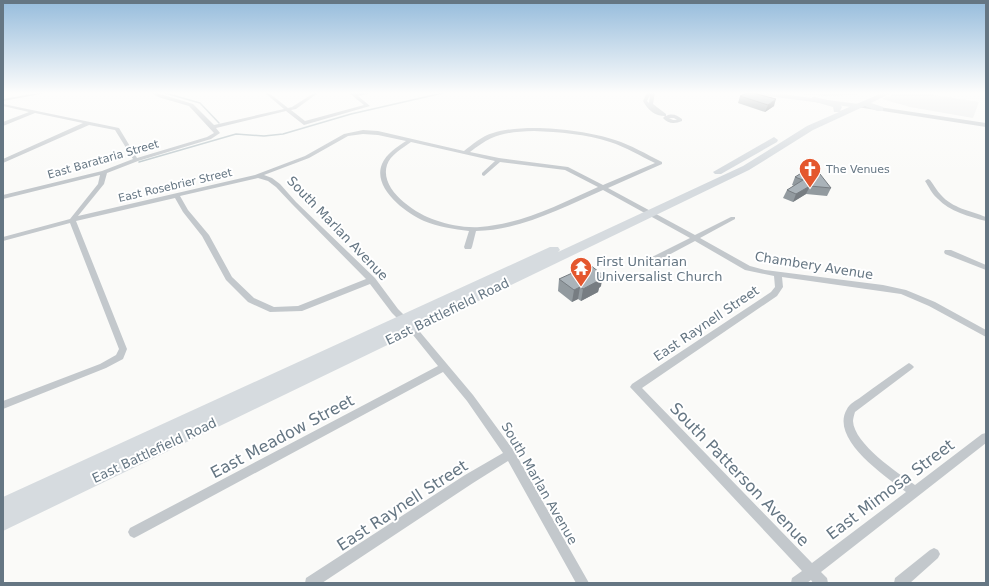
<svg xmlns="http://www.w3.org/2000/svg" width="989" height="586" viewBox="0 0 989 586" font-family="'DejaVu Sans',sans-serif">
	<rect width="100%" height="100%" fill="#fafaf8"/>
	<g fill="#e8e9e9">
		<path d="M 791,93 L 861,93 L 856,95 L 824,96 Z"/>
		<path d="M 896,93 L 921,93 L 979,102 L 973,118 L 910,107 L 882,99 Z"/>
	</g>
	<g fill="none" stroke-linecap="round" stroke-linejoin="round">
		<g stroke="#bbc7cb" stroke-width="1.5">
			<path d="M 165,93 L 200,103 L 219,123"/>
			<path d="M 139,162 L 236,134 L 264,136 L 283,134 L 351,114 L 443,93"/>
		</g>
		<g fill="#c3c8cc" fill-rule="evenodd">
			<path d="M 38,93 L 46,93 L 3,101 L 3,99 Z"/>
			<path d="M 152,93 L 157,93 L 193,104 L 214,125 L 284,109 L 265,93 L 269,93 L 288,108 L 292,107 L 314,93 L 318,93 L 296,109 L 291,110 L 305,121 L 364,105 L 349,93 L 368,93 L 368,94 L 358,96 L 370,106 L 304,125 L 286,111 L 216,128 L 220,133 L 211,139 L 138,161 L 107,173 L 104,184 L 78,216 L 255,175 L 305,156 L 344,134 L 363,130 L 378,131 L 464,151 C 473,144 482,136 493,133 C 524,123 583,129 615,140 C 631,145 646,154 662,162 L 662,164 L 608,188 L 695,235 L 731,217 L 735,217 L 735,219 L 700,238 L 750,266 L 765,270 L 883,285 L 906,290 L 935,302 L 986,330 L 986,337 L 929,306 L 901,294 L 782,277 L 783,287 L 777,296 L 642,388 L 812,563 L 906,492 C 886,477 829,439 847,409 C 849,404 857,400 861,397 C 876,386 891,375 906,365 L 909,363 L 912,365 L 914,367 L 912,369 L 855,412 C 854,415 853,419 853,421 C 854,444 898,473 915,485 L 982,434 L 986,433 L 986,443 L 821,572 L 827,578 L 828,583 L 813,583 L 811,580 L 807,583 L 791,583 L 792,578 L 802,571 L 630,387 L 632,384 L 771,292 L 775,287 L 774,276 L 745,270 L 695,241 L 648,266 L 642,266 L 641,264 L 642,262 L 690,238 L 603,190 C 562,208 521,230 476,231 L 472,247 L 471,249 L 465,249 L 464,247 L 469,231 C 454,229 438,227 424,221 C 406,213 372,188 382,164 C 386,154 397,147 406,141 L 378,135 L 363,134 L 348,136 L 309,158 L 264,175 L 272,178 L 280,184 L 296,202 L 375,278 L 398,309 L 415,326 L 473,395 L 514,451 L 589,583 L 576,583 L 508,461 L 473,483 L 322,583 L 305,583 L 306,578 L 465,475 L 503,453 L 467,401 L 443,372 L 138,536 L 134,538 L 130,536 L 128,532 L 130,528 L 438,366 L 409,330 L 392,313 L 370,284 L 302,311 L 270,312 L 248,302 L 226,280 L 202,236 L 183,212 L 175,198 L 76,221 L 127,349 L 123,359 L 106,368 L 3,409 L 3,401 L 100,364 L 116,355 L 119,349 L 70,223 L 3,241 L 3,237 L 70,219 L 98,184 L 100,175 L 3,199 L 3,195 L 102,171 L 133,159 L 115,130 L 89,125 L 3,163 L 3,159 L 83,123 L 35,113 L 3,126 L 3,122 L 29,112 L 3,106 L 3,104 L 119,128 L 137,158 L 207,137 L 214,133 L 189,106 L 158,97 ZM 534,131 C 559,132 586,134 610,142 C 626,147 640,156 655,163 L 603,185 L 568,167 L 499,158 L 470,152 C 493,134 505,132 534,131 ZM 411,142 L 495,161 L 482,173 L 482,175 L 484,176 L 500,162 L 565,170 L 598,187 C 560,204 522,224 480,227 C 465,228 449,225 435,220 C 416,214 379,190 387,165 C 390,155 403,148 411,142 ZM 258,178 L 268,181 L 276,187 L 292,204 L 366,279 L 298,306 L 274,307 L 254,298 L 232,277 L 209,235 L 188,210 L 180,196 Z"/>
			<path d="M 647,93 L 655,93 L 653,104 L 666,114 L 666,116 C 672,113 677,115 682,119 L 682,121 C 675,124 668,124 663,118 L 665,116 C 655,116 648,110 643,101 ZM 650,95 L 649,103 L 647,101 ZM 669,118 L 674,118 L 677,120 L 673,120 Z"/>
			<path d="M 928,179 L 930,180 C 934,185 937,191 941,195 C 952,208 971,211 986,217 L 986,221 C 970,217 949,211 938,199 C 932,194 929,187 925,181 Z"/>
			<path d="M 945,250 L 951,250 L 986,265 L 986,270 L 945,254 L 944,252 Z"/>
			<path d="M 934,548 L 938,550 L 940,554 L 938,558 L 910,583 L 894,583 L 895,578 L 930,550 Z"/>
		</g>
		<path fill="#c3c8cc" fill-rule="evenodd" d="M 859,104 L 986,123 L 986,127 L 857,107 L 856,106 Z"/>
		<path fill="#d6dbdf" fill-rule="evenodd" d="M 758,93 L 772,93 L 859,104 L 862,106 L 859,108 L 761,95 Z"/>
		<g fill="#d6dbdf" fill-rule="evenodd">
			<path d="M 882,93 L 891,93 L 871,103 L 883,107 L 883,111 L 877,111 L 865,106 L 813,130 L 749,170 L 3,531 L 3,497 L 550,247 L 558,247 L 560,250 L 558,252 L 743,166 L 807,126 L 839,112 L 834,112 L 833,107 L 812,101 L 812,97 L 815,97 L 839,103 L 842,107 L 840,111 Z"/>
			<path d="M 774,137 L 778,140 L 777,142 L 721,174 L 715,174 L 713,172 Z"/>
		</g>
	</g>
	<g fill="#929a9f">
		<path d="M 740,96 L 774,106 L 765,112 L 738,103 Z"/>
		<path d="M 795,177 L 831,188 L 827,196 L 806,194 L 793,202 L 783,198 L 787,190 L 794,186 L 792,185 Z"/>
		<path d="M 559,279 L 601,286 L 599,288 L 598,292 L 581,301 L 578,299 L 572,302 L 558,291 Z"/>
	</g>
	<g fill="#777d82">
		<path d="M 776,99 L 774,106 L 765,112 L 768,105 Z"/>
		<path d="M 810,186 L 806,194 L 793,202 L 796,194 Z"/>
		<path d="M 603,275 L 601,286 L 599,288 L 598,292 L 581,301 L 583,289 L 597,278 Z"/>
		<path d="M 580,287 L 578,299 L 572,302 L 574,290 Z"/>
	</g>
	<g fill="#aab3b9" stroke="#777d82">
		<path d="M 747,93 L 753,93 L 776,99 L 768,105 L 740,96 Z"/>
		<path d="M 803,172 L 808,174 L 820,174 L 831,188 L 810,186 L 796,194 L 787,190 L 803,180 L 795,177 Z"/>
		<path d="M 590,265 L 603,275 L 597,278 L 600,280 L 583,289 L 580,287 L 574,290 L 559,279 Z"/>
	</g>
	<linearGradient id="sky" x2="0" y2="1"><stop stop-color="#96bcdc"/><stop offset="0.53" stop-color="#fdfdfc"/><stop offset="1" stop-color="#fdfdfc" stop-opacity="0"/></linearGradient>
	<rect width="989" height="175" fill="url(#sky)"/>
	<defs>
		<g id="church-pin" transform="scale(1.15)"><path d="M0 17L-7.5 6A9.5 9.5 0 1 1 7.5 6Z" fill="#e4572e" stroke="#fff"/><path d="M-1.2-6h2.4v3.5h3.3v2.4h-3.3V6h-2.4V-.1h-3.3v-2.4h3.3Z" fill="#fff"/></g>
		<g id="temple-pin" transform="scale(1.15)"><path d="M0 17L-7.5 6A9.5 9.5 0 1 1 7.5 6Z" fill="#e4572e" stroke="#fff"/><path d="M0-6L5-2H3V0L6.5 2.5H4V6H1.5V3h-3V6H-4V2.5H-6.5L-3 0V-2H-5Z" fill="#fff"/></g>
	</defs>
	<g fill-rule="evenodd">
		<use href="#church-pin" x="810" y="169"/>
		<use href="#temple-pin" x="581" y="268"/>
	</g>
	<g text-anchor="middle" stroke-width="4" stroke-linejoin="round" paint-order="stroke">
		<g font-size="11" fill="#657683" stroke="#fff">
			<text transform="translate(103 159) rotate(-16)" y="4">East Barataria Street</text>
			<text transform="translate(175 185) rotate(-13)" y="4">East Rosebrier Street</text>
		</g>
		<g font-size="11" fill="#657683" stroke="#fff" text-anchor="start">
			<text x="826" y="173">The Venues</text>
		</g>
		<g font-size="13" fill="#657683" stroke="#fff">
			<text transform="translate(338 228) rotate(46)" y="5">South Marlan Avenue</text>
			<text transform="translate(814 265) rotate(9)" y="5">Chambery Avenue</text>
			<text transform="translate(447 311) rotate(-26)" y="5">East Battlefield Road</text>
			<text transform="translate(706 323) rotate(-34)" y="5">East Raynell Street</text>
			<text transform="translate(154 450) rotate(-25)" y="5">East Battlefield Road</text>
			<text transform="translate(540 483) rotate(60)" y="5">South Marlan Avenue</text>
		</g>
		<g font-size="13" fill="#657683" stroke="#fff" text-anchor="start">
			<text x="596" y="266">First Unitarian<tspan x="596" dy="15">Universalist Church</tspan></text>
		</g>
		<g font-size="16" fill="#657683" stroke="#fff">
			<text transform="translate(282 436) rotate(-28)" y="6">East Meadow Street</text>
			<text transform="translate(740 474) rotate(46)" y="6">South Patterson Avenue</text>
			<text transform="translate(890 489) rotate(-37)" y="6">East Mimosa Street</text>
			<text transform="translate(402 505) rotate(-33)" y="6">East Raynell Street</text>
		</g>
	</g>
	<rect width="989" height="586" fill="none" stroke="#657683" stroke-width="8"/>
</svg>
